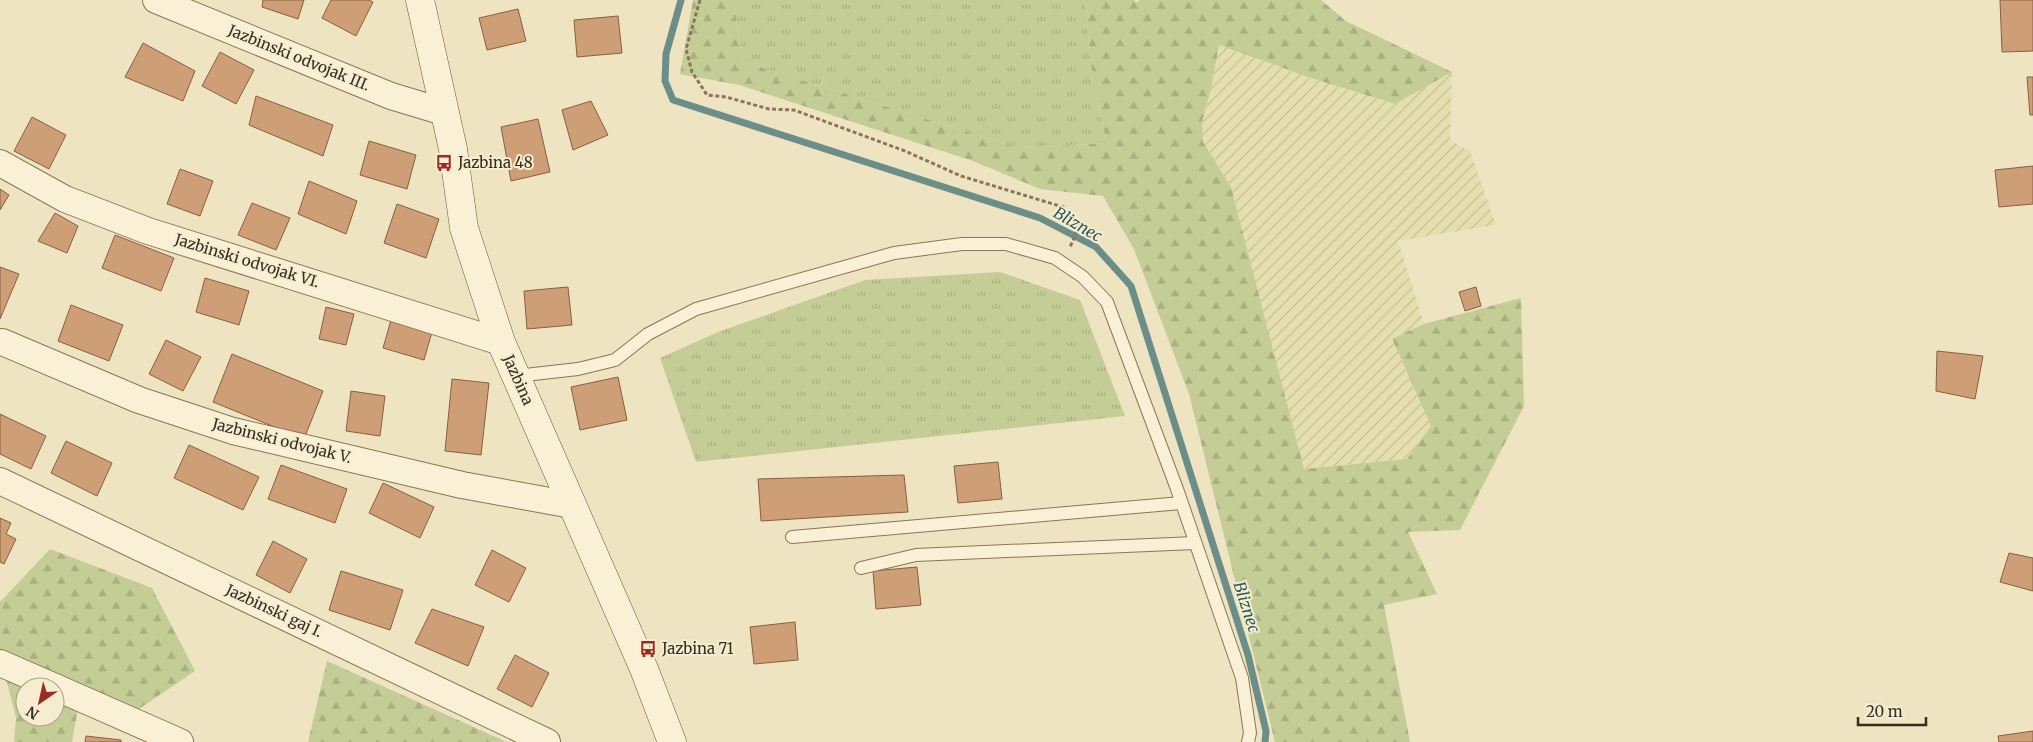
<svg xmlns="http://www.w3.org/2000/svg" width="2033" height="742" viewBox="0 0 2033 742" font-family="Merriweather,serif">
	<defs>
		<pattern id="farmland-furrows" width="10" height="10" patternUnits="userSpaceOnUse" patternTransform="scale(1.25)"><rect width="10" height="10" fill="#e5dfaf"/><path d="M-1 1l2-2M0 10L10 0M9 11l2-2" fill="none" stroke="#c5c096"/></pattern>
		<pattern id="grass-tufts" width="24" height="20" patternUnits="userSpaceOnUse" patternTransform="scale(1.25)"><rect width="24" height="20" fill="#c4cd95"/><path d="M3 7l-1-3M5 7V3M7 7l1-3M15 17l-1-3M17 17v-4M19 17l1-3" fill="none" stroke="#a9b080"/></pattern>
		<pattern id="forest-firs" width="22" height="20" patternUnits="userSpaceOnUse" patternTransform="scale(1.25)"><rect width="22" height="20" fill="#c4cd95"/><path d="M5 1l3.5 6h-7zM16 11l3.5 6h-7z" fill="#a9b080"/></pattern>
	</defs>
	<rect width="100%" height="100%" fill="#efe4c2"/>
	<path fill="url(#farmland-furrows)" d="M 1219,45 L 1314,79 L 1395,104 L 1452,72 L 1450,140 L 1470,151 L 1496,225 L 1398,241 L 1424,324 L 1392,340 L 1431,426 L 1407,459 L 1304,469 L 1231,187 L 1203,142 L 1202,122 L 1211,89 Z"/>
	<g fill="url(#grass-tufts)">
		<path d="M 733,0 L 1085,0 L 1093,84 L 1107,143 L 1019,148 L 744,62 Z"/>
		<path d="M 1000,272 L 1080,300 L 1125,416 L 696,462 L 660,358 L 718,332 L 865,280 Z"/>
	</g>
	<g fill="url(#forest-firs)" fill-rule="evenodd">
		<path d="M 693,0 L 733,0 L 744,62 L 1019,148 L 1107,143 L 1093,84 L 1085,0 L 1134,0 L 1136,3 L 1140,0 L 1321,0 L 1346,21 L 1452,72 L 1395,104 L 1314,79 L 1219,45 L 1211,89 L 1202,122 L 1203,142 L 1231,187 L 1304,469 L 1407,459 L 1431,426 L 1392,339 L 1424,324 L 1521,298 L 1524,406 L 1460,530 L 1408,532 L 1437,594 L 1384,605 L 1410,742 L 1275,742 L 1189,394 L 1134,249 L 1103,196 L 1040,189 L 973,161 L 739,85 L 680,74 Z"/>
		<path d="M 50,549 L 152,588 L 195,671 L 133,713 L 82,686 L 72,742 L 14,742 L 16,718 L 0,655 L 0,602 ZM 25,687 L 55,687 L 55,717 L 25,717 Z"/>
		<path d="M 327,661 L 498,738 L 506,742 L 308,742 Z"/>
	</g>
	<g fill="none" stroke-linecap="round" stroke-linejoin="round">
		<path stroke="#6b8f88" stroke-width="7" d="M 681,0 L 666,54 L 665,81 L 673,100 L 1040,218 L 1096,247 L 1131,286 L 1248,655 L 1266,731 L 1265,742"/>
	</g>
	<g fill="#ce9f77" stroke="#885f3e">
		<path d="M 263,0 L 304,0 L 298,19 L 262,7 Z"/>
		<path d="M 331,0 L 369,0 L 373,2 L 356,36 L 322,18 Z"/>
		<path d="M 2000,0 L 2033,0 L 2033,51 L 2002,52 Z"/>
		<path d="M 518,9 L 526,41 L 487,50 L 479,18 Z"/>
		<path d="M 618,16 L 622,53 L 577,57 L 574,20 Z"/>
		<path d="M 143,43 L 195,71 L 183,101 L 125,77 Z"/>
		<path d="M 220,52 L 254,70 L 236,104 L 202,86 Z"/>
		<path d="M 2027,77 L 2033,77 L 2033,115 L 2030,115 Z"/>
		<path d="M 256,96 L 333,125 L 323,156 L 249,125 Z"/>
		<path d="M 591,101 L 608,135 L 573,150 L 562,110 Z"/>
		<path d="M 32,117 L 66,135 L 49,169 L 14,151 Z"/>
		<path d="M 538,119 L 550,172 L 511,181 L 501,127 Z"/>
		<path d="M 369,141 L 416,155 L 407,189 L 360,175 Z"/>
		<path d="M 2033,166 L 2033,204 L 1999,207 L 1995,170 Z"/>
		<path d="M 180,169 L 213,181 L 200,216 L 167,204 Z"/>
		<path d="M 309,181 L 357,201 L 346,234 L 298,214 Z"/>
		<path d="M 0,189 L 9,195 L 0,210 Z"/>
		<path d="M 252,203 L 290,218 L 276,250 L 238,235 Z"/>
		<path d="M 397,204 L 439,219 L 426,258 L 384,243 Z"/>
		<path d="M 55,213 L 78,226 L 67,253 L 38,241 Z"/>
		<path d="M 115,235 L 174,258 L 161,291 L 102,268 Z"/>
		<path d="M 0,267 L 19,274 L 0,319 Z"/>
		<path d="M 205,278 L 249,291 L 239,325 L 196,312 Z"/>
		<path d="M 568,287 L 572,325 L 527,329 L 524,291 Z"/>
		<path d="M 1476,287 L 1481,306 L 1465,311 L 1459,292 Z"/>
		<path d="M 71,305 L 123,325 L 109,361 L 58,341 Z"/>
		<path d="M 326,307 L 354,314 L 346,345 L 319,339 Z"/>
		<path d="M 391,320 L 432,332 L 424,360 L 383,348 Z"/>
		<path d="M 166,340 L 201,357 L 183,391 L 149,374 Z"/>
		<path d="M 1937,351 L 1983,356 L 1975,399 L 1936,391 Z"/>
		<path d="M 232,354 L 323,391 L 304,439 L 213,402 Z"/>
		<path d="M 618,377 L 627,420 L 580,430 L 571,387 Z"/>
		<path d="M 452,379 L 489,383 L 481,455 L 445,451 Z"/>
		<path d="M 351,391 L 385,396 L 380,436 L 346,431 Z"/>
		<path d="M 0,414 L 46,436 L 31,469 L 0,454 Z"/>
		<path d="M 66,441 L 112,463 L 97,496 L 51,473 Z"/>
		<path d="M 189,445 L 259,477 L 243,510 L 174,478 Z"/>
		<path d="M 998,462 L 1002,499 L 958,503 L 954,466 Z"/>
		<path d="M 281,465 L 347,489 L 335,523 L 268,499 Z"/>
		<path d="M 904,475 L 908,512 L 761,521 L 758,479 Z"/>
		<path d="M 383,483 L 434,507 L 420,538 L 369,513 Z"/>
		<path d="M 0,518 L 11,523 L 6,534 L 16,539 L 4,564 L 0,562 Z"/>
		<path d="M 273,541 L 307,559 L 290,593 L 256,575 Z"/>
		<path d="M 492,550 L 526,568 L 509,602 L 475,585 Z"/>
		<path d="M 2009,553 L 2033,558 L 2033,591 L 2000,582 Z"/>
		<path d="M 917,567 L 921,605 L 876,609 L 873,571 Z"/>
		<path d="M 341,571 L 403,590 L 390,630 L 329,610 Z"/>
		<path d="M 432,609 L 484,627 L 468,666 L 415,643 Z"/>
		<path d="M 795,622 L 798,660 L 754,664 L 750,627 Z"/>
		<path d="M 515,655 L 549,673 L 532,707 L 497,689 Z"/>
		<path d="M 2033,731 L 2033,742 L 1999,742 L 1998,736 Z"/>
		<path d="M 86,736 L 121,740 L 121,742 L 85,742 Z"/>
	</g>
	<g fill="none" stroke-linecap="round" stroke-linejoin="round">
		<g stroke="#897559" stroke-width="14">
			<g id="lane">
				<path d="M 516,376 L 578,369 L 615,360 L 648,334 L 696,309 L 894,253 L 962,244 L 1006,244 L 1055,258 L 1083,277 L 1107,302 L 1177,489 L 1242,678 L 1250,733 L 1248,742"/>
				<path d="M 792,537 L 1181,503"/>
				<path d="M 861,568 L 916,555 L 1195,543"/>
			</g>
		</g>
		<g stroke="#897559" stroke-width="28">
			<g id="street">
				<path d="M 156,0 L 391,96 L 444,112"/>
				<path d="M 0,163 L 65,199 L 148,231 L 501,342"/>
				<path d="M 2,342 L 139,400 L 233,431 L 462,485 L 572,505"/>
				<path d="M 0,481 L 547,742"/>
				<path d="M 0,663 L 55,687"/>
				<path d="M 55,687 L 180,742"/>
			</g>
		</g>
		<g stroke="#6b563c" stroke-width="29">
			<path id="secondary" d="M 420,0 L 453,149 L 464,228 L 501,342 L 644,669 L 672,742"/>
		</g>
		<path stroke="#897559" stroke-width="3" stroke-dasharray="4 2.5" stroke-linecap="butt" d="M 700,0 L 686,49 L 692,72 L 707,95 L 726,97 L 769,109 L 794,110 L 905,151 L 961,176 L 1063,207 L 1079,227 L 1070,247"/>
		<use href="#lane" stroke="#f9f0d5" stroke-width="12"/>
		<use href="#street" stroke="#f9f0d5" stroke-width="26"/>
		<use href="#secondary" stroke="#f9f0d5" stroke-width="28"/>
	</g>
	<defs>
		<g id="bus-bare" transform="scale(1.35)"><path d="M-5-6H5V4H4V6H2V4H-2V6H-4V4H-5ZM-3.5-4V0h7V-4ZM-3.5 1.2v1.5H-2V1.2ZM2 1.2v1.5H3.5V1.2Z" fill="#992c27" stroke="#f6edd1" stroke-width="2.5" paint-order="stroke"/></g>
	</defs>
	<g fill-rule="evenodd">
		<use href="#bus-bare" x="444" y="163"/>
		<use href="#bus-bare" x="648" y="649"/>
	</g>
	<g text-anchor="middle" stroke-width="4" stroke-linejoin="round" paint-order="stroke">
		<g font-size="15" fill="#382c1d" stroke="#f6edd1">
			<text transform="translate(299 58) rotate(22)" y="5">Jazbinski odvojak III.</text>
			<text transform="translate(247 261) rotate(17)" y="5">Jazbinski odvojak VI.</text>
			<text transform="translate(518 380) rotate(66)" y="5">Jazbina</text>
			<text transform="translate(282 441) rotate(14)" y="5">Jazbinski odvojak V.</text>
			<text transform="translate(274 611) rotate(25)" y="5">Jazbinski gaj I.</text>
		</g>
		<g font-size="15" fill="#382c1d" stroke="#f6edd1" text-anchor="start">
			<text x="458" y="168">Jazbina 48</text>
			<text x="662" y="654">Jazbina 71</text>
		</g>
		<g font-size="16" font-style="italic" fill="#2c5858" stroke="#f6edd1">
			<text transform="translate(1078 224) rotate(30)" y="6">Bliznec</text>
			<text transform="translate(1247 607) rotate(72)" y="6">Bliznec</text>
		</g>
	</g>
	<g transform="translate(40 702) rotate(214)"><circle r="24" fill="#f6edd1" stroke="#aaa089"/>
	<path d="M0-4L9 19L0 12L-9 19Z" fill="#992c27"/>
	<text y="-8" font-size="14" font-weight="bold" text-anchor="middle" fill="#382c1d">N</text>
	</g>
	<path d="M1858 717v8h68v-8" fill="none" stroke="#382c1d" stroke-width="2.5"/>
	<text x="1866" y="717" font-size="15" fill="#382c1d" stroke="#f6edd1" stroke-width="4" paint-order="stroke">20 m</text>
</svg>
